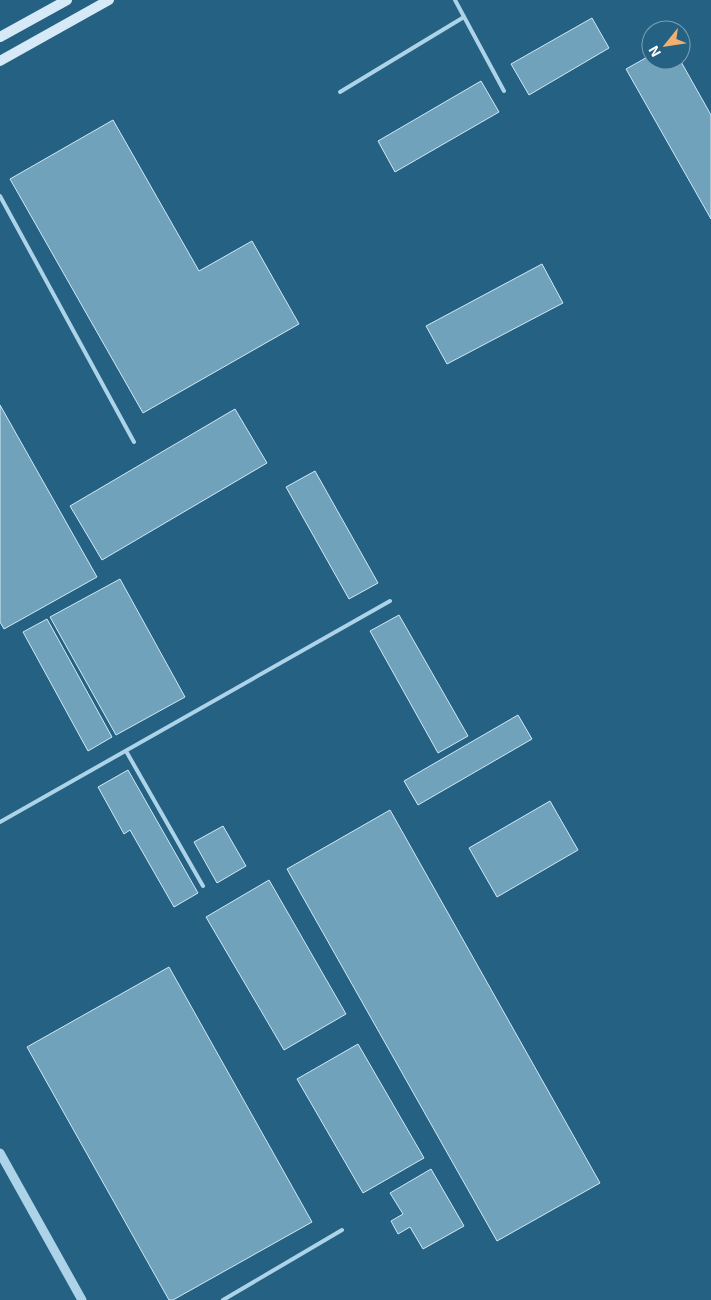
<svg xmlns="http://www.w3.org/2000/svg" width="711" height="1300" viewBox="0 0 711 1300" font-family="'Exo 2',sans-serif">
	<rect width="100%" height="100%" fill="#246182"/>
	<g fill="#71a2bb" stroke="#cfe9f6">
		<path d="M 592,18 L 609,48 L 529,95 L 511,64 Z"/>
		<path d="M 651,55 L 651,60 L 680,60 L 711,115 L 711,219 L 626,69 Z"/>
		<path d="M 481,81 L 499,112 L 395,172 L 378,141 Z"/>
		<path d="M 113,120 L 199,271 L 252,241 L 299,324 L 143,413 L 10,179 Z"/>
		<path d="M 542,264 L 563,303 L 447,364 L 426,326 Z"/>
		<path d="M 0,405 L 97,577 L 4,629 L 0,622 Z"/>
		<path d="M 235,409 L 267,463 L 102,560 L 70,506 Z"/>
		<path d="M 315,471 L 378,583 L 349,599 L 286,487 Z"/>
		<path d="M 120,579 L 185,697 L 116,735 L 50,617 Z"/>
		<path d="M 399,615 L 468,736 L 438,753 L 370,631 Z"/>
		<path d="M 47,619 L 112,737 L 88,751 L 23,632 Z"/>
		<path d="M 518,715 L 532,739 L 418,805 L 404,781 Z"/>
		<path d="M 128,770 L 198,893 L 174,907 L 130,830 L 124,834 L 98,787 Z"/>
		<path d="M 550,801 L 578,850 L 497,897 L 469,848 Z"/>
		<path d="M 390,810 L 600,1183 L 497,1241 L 287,869 Z"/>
		<path d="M 223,826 L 246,866 L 217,883 L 194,842 Z"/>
		<path d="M 269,880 L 346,1014 L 284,1050 L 206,917 Z"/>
		<path d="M 169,967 L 312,1222 L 173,1300 L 169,1300 L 27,1047 Z"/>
		<path d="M 358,1044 L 424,1158 L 363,1193 L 297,1079 Z"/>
		<path d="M 431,1169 L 464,1226 L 423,1249 L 410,1227 L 398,1234 L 391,1221 L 403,1214 L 390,1193 Z"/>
	</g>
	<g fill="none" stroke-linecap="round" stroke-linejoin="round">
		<g stroke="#acd3e7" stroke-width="4">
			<path d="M 455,0 L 504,91"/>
			<path d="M 340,92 L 464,17"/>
			<path d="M 0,196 L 134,442"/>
			<path d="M 126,751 L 203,886"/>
			<path d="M 0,822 L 390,601"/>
			<path d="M 223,1300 L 342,1230"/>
		</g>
		<path stroke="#acd3e7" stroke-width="9" d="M 0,1153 L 82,1300"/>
		<g stroke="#d5eaf6" stroke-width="10">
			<path d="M 0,37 L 67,0"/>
			<path d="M 0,61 L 109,0"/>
		</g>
	</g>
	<g transform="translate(666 45) rotate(240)"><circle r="24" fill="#246182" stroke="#7ca0b4"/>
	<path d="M0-4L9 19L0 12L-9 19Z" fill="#f1b06f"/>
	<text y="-8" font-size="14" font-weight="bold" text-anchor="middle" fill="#ffffff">N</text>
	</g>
</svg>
